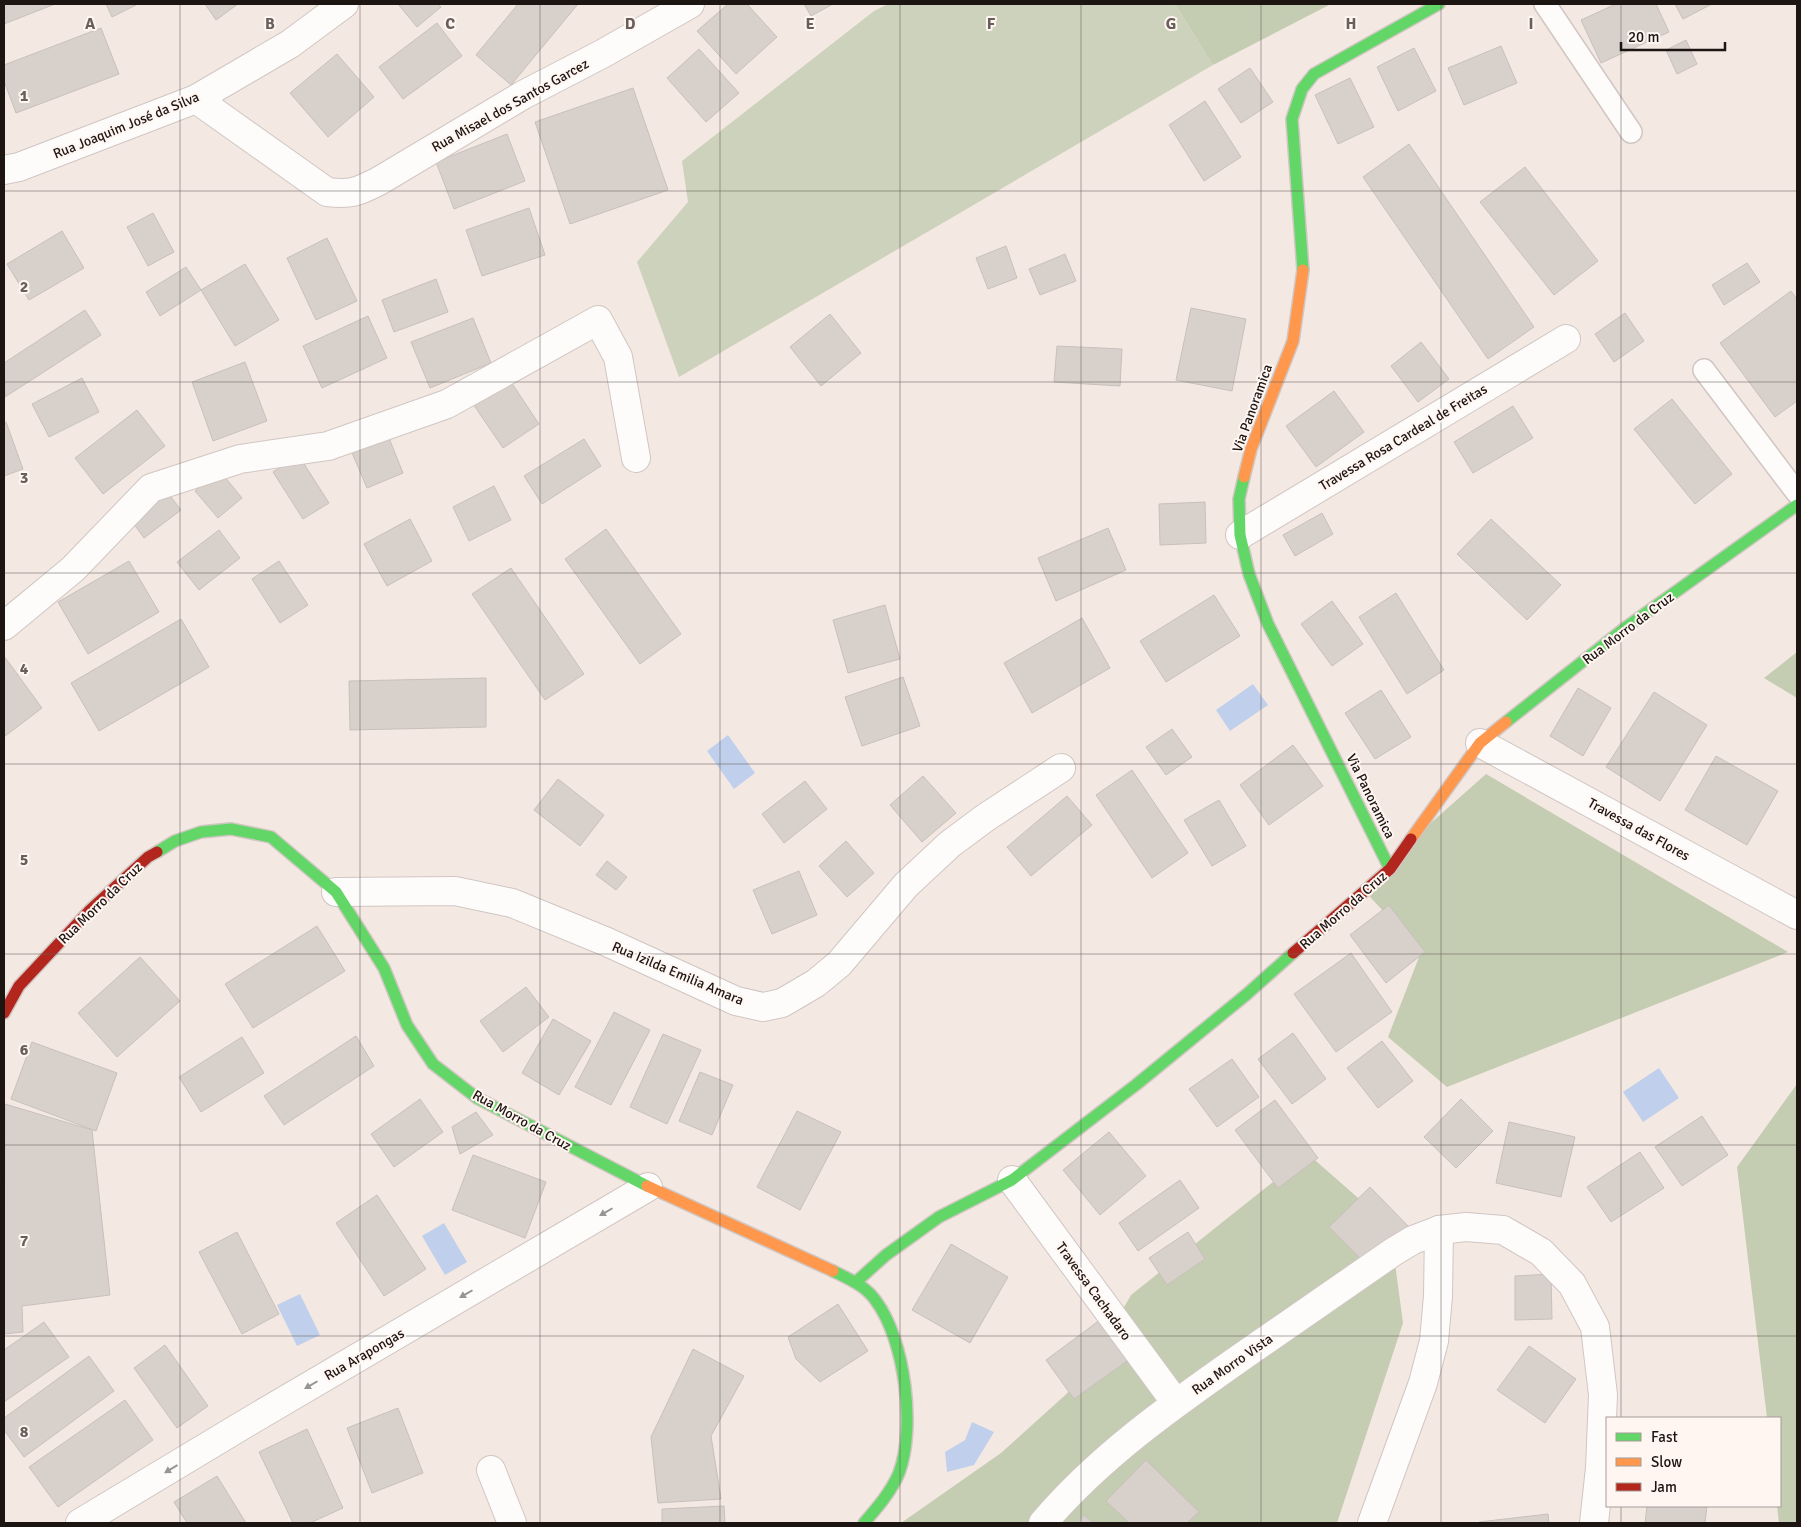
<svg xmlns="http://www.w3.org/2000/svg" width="1801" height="1527" viewBox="0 0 1801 1527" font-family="Signika,sans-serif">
	<rect width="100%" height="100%" fill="#f4e8e3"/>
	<path fill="#ccd2bb" d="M 888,4 L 1175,4 L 1213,65 L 679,377 L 637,262 L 688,202 L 682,161 L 874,11 Z"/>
	<g fill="#c4ccb1">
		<path d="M 1175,4 L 1331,4 L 1213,65 Z"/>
		<path d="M 1797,652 L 1797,698 L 1764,678 Z"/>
		<path d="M 1486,774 L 1788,952 L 1447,1087 L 1388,1037 L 1421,952 L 1360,886 Z"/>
		<path d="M 1797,1084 L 1797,1523 L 1779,1523 L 1777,1506 L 1780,1506 L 1780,1418 L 1767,1418 L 1737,1167 Z"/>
		<path d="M 1308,1154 L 1390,1226 L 1403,1323 L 1337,1523 L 901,1523 L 1001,1453 L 1083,1379 L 1131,1295 Z"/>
	</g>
	<g fill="#c0d0ec">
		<path d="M 1253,684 L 1268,705 L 1230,731 L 1216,710 Z"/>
		<path d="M 728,735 L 755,773 L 734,789 L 707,751 Z"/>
		<path d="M 1659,1068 L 1679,1098 L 1643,1122 L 1623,1092 Z"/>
		<path d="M 444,1223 L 467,1262 L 445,1275 L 422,1236 Z"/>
		<path d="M 300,1294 L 320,1335 L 297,1346 L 277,1305 Z"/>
		<path d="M 972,1422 L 994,1432 L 974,1465 L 947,1472 L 945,1452 L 965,1440 Z"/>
	</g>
	<g fill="#d8d0cb" stroke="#c8c0bb">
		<path d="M 4,4 L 55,4 L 4,24 Z"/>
		<path d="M 106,4 L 138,4 L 112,17 Z"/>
		<path d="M 205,4 L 238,4 L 216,20 Z"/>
		<path d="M 398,4 L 438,4 L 441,7 L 417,27 Z"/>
		<path d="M 518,4 L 578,4 L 511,85 L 476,55 Z"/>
		<path d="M 728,4 L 747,4 L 777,37 L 736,74 L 697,31 Z"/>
		<path d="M 804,4 L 833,4 L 811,16 Z"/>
		<path d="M 1616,4 L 1656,4 L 1669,32 L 1601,63 L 1581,20 Z"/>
		<path d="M 1675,4 L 1712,4 L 1683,19 Z"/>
		<path d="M 437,23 L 462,56 L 403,99 L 379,67 Z"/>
		<path d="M 101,28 L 119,74 L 16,113 L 4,81 L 4,65 Z"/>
		<path d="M 1686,40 L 1697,64 L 1677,74 L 1666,50 Z"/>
		<path d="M 1501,46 L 1517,83 L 1464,105 L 1448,68 Z"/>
		<path d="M 1414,48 L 1436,91 L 1398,111 L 1377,67 Z"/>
		<path d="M 699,49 L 739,93 L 706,122 L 667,78 Z"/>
		<path d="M 337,54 L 374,97 L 328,137 L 290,93 Z"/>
		<path d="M 1250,68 L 1273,102 L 1241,123 L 1218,89 Z"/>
		<path d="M 1350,78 L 1374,127 L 1338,144 L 1315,95 Z"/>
		<path d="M 633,88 L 668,190 L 570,224 L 535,122 Z"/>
		<path d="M 1205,101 L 1241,157 L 1204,181 L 1169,125 Z"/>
		<path d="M 507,134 L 525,181 L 454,209 L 436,162 Z"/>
		<path d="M 1409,144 L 1534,327 L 1488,359 L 1363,177 Z"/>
		<path d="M 1525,167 L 1598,261 L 1554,295 L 1480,202 Z"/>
		<path d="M 529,208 L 545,255 L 482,276 L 466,230 Z"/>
		<path d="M 153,213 L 174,252 L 148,266 L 127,227 Z"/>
		<path d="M 62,231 L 84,268 L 29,300 L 7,264 Z"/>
		<path d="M 327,238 L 357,301 L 316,320 L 287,258 Z"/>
		<path d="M 1006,246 L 1017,278 L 988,289 L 976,258 Z"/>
		<path d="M 1065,254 L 1076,281 L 1040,295 L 1029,269 Z"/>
		<path d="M 1747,263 L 1760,282 L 1724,305 L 1712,285 Z"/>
		<path d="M 245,264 L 279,320 L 235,346 L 201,290 Z"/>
		<path d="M 186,267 L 201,290 L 160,316 L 146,292 Z"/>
		<path d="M 436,279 L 448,312 L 394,332 L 382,300 Z"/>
		<path d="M 1791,291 L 1797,299 L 1797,401 L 1775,417 L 1720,343 Z"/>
		<path d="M 1191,308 L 1246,319 L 1232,391 L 1176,380 Z"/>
		<path d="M 85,310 L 101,335 L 5,397 L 4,363 Z"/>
		<path d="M 1625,313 L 1644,341 L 1614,362 L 1595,334 Z"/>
		<path d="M 830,314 L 861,353 L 821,386 L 790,347 Z"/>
		<path d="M 368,316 L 387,358 L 322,388 L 303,346 Z"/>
		<path d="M 473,318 L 491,363 L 430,388 L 411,342 Z"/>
		<path d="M 1421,342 L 1449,379 L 1418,402 L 1391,366 Z"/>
		<path d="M 1057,346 L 1122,349 L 1120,386 L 1054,382 Z"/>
		<path d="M 245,362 L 267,421 L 213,441 L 192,382 Z"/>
		<path d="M 82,378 L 99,412 L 49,437 L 32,404 Z"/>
		<path d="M 509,379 L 539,424 L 503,448 L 473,404 Z"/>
		<path d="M 1334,391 L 1364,432 L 1316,467 L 1286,426 Z"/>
		<path d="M 1672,399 L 1732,474 L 1695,504 L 1634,429 Z"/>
		<path d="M 1513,406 L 1533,438 L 1473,473 L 1454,442 Z"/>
		<path d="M 137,410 L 165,446 L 103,494 L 75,458 Z"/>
		<path d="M 6,422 L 23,469 L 4,476 L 4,423 Z"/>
		<path d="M 387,433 L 403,473 L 367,488 L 350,448 Z"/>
		<path d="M 584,439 L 601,466 L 542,504 L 524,476 Z"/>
		<path d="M 299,456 L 329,503 L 303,519 L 273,472 Z"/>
		<path d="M 219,470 L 242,498 L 218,518 L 195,491 Z"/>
		<path d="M 494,486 L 511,520 L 469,541 L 453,507 Z"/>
		<path d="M 168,493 L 181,510 L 144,538 L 131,520 Z"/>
		<path d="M 1205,502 L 1206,543 L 1160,545 L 1159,504 Z"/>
		<path d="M 1322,513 L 1333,534 L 1295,556 L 1283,535 Z"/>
		<path d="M 410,519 L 432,561 L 387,586 L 364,544 Z"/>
		<path d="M 1491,519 L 1561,585 L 1527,620 L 1457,554 Z"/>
		<path d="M 1108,528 L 1126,570 L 1056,601 L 1038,558 Z"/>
		<path d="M 606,529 L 681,634 L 640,664 L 565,559 Z"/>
		<path d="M 219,530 L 240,558 L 199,590 L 177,562 Z"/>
		<path d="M 129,561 L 159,612 L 88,654 L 58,602 Z"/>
		<path d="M 279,561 L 308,605 L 280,623 L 252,579 Z"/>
		<path d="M 511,568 L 584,674 L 545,700 L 472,594 Z"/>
		<path d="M 1396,593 L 1444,670 L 1407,694 L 1359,617 Z"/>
		<path d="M 1214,595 L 1240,636 L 1166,682 L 1140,641 Z"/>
		<path d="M 1332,601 L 1363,644 L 1332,666 L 1301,624 Z"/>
		<path d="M 885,605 L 900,659 L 848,673 L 833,620 Z"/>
		<path d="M 1082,618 L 1110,668 L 1032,713 L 1004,663 Z"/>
		<path d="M 181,619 L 209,667 L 99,731 L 71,683 Z"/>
		<path d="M 4,656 L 42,708 L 4,737 Z"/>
		<path d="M 903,677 L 920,726 L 862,746 L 845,697 Z"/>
		<path d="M 486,678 L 486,727 L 350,730 L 349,681 Z"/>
		<path d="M 1578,688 L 1611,708 L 1583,756 L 1550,736 Z"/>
		<path d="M 1381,690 L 1411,737 L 1375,759 L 1345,713 Z"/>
		<path d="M 1654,692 L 1707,725 L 1660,801 L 1606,767 Z"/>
		<path d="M 1172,729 L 1192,757 L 1166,775 L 1146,747 Z"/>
		<path d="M 1293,745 L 1323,786 L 1269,825 L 1240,785 Z"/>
		<path d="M 1716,756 L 1778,791 L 1747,845 L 1685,810 Z"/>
		<path d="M 1132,770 L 1188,853 L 1152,878 L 1096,795 Z"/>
		<path d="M 923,776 L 956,813 L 922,842 L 890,805 Z"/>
		<path d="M 558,779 L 604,815 L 580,846 L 534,810 Z"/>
		<path d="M 805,781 L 827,809 L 784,843 L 762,814 Z"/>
		<path d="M 1067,796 L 1092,825 L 1031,876 L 1007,847 Z"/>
		<path d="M 1219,800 L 1246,846 L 1212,866 L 1184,820 Z"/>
		<path d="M 846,841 L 874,873 L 847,897 L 819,866 Z"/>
		<path d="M 607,861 L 627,877 L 616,890 L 596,875 Z"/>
		<path d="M 799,871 L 817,915 L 772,934 L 753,890 Z"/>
		<path d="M 1389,905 L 1425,952 L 1386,983 L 1350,935 Z"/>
		<path d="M 317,926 L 345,971 L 253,1028 L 225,984 Z"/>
		<path d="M 1351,953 L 1392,1012 L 1336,1052 L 1294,994 Z"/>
		<path d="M 140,957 L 180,1001 L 117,1057 L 78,1013 Z"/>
		<path d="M 526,987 L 549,1017 L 503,1052 L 480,1021 Z"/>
		<path d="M 614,1012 L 650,1030 L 611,1105 L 575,1087 Z"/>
		<path d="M 553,1019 L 591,1041 L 559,1095 L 522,1073 Z"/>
		<path d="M 1293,1033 L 1326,1079 L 1292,1104 L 1258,1059 Z"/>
		<path d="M 663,1034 L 701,1050 L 667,1124 L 630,1107 Z"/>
		<path d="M 356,1036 L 374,1066 L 284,1125 L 264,1096 Z"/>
		<path d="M 242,1037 L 264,1073 L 201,1112 L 179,1077 Z"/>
		<path d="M 1382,1041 L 1413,1081 L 1378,1108 L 1347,1068 Z"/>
		<path d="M 32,1042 L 117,1073 L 96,1131 L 11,1099 Z"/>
		<path d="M 1232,1059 L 1259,1097 L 1217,1127 L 1189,1089 Z"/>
		<path d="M 700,1072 L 733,1085 L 712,1135 L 679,1121 Z"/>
		<path d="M 420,1099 L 443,1132 L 394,1167 L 371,1134 Z"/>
		<path d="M 1461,1099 L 1493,1131 L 1456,1168 L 1424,1137 Z"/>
		<path d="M 1275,1100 L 1318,1158 L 1278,1188 L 1235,1130 Z"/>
		<path d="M 5,1104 L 92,1130 L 110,1295 L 22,1306 L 23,1332 L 4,1334 Z"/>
		<path d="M 797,1111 L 841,1132 L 800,1210 L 757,1187 Z"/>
		<path d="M 476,1112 L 493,1135 L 460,1154 L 452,1127 Z"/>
		<path d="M 1702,1116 L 1728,1155 L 1682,1186 L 1655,1147 Z"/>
		<path d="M 1509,1122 L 1575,1137 L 1561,1197 L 1496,1183 Z"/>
		<path d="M 1109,1132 L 1146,1176 L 1100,1215 L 1063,1170 Z"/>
		<path d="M 1640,1152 L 1664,1188 L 1611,1222 L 1587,1187 Z"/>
		<path d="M 473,1155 L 546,1182 L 525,1238 L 452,1210 Z"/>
		<path d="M 1180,1180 L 1199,1208 L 1138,1251 L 1119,1223 Z"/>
		<path d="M 1370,1187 L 1409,1227 L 1369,1267 L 1329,1227 Z"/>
		<path d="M 377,1195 L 426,1269 L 384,1296 L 336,1223 Z"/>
		<path d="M 237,1232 L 279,1314 L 242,1334 L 199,1252 Z"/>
		<path d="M 1188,1232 L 1205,1259 L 1167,1285 L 1149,1258 Z"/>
		<path d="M 951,1244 L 1008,1277 L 970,1343 L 912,1310 Z"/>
		<path d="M 1551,1274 L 1552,1319 L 1515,1320 L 1515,1276 Z"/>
		<path d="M 838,1304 L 868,1351 L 820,1382 L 796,1359 L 788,1337 Z"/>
		<path d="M 1108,1314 L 1137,1354 L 1074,1399 L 1046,1360 Z"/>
		<path d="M 44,1322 L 69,1357 L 4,1402 L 4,1350 Z"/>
		<path d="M 165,1345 L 208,1406 L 177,1428 L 134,1368 Z"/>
		<path d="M 1529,1346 L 1576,1379 L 1545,1423 L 1497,1390 Z"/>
		<path d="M 693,1349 L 744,1376 L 711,1436 L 721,1499 L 658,1503 L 651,1437 Z"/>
		<path d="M 89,1356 L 114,1391 L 24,1457 L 4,1430 L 4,1418 Z"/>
		<path d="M 125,1400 L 153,1440 L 58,1507 L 29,1467 Z"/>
		<path d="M 398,1408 L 423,1473 L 372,1493 L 347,1428 Z"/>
		<path d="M 307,1429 L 343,1508 L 310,1523 L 293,1523 L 259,1452 Z"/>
		<path d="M 1146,1460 L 1199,1512 L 1187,1523 L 1129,1523 L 1106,1501 Z"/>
		<path d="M 217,1476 L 246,1523 L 187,1523 L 174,1502 Z"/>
		<path d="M 724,1506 L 725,1523 L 662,1523 L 662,1509 Z"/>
		<path d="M 1647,1506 L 1707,1506 L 1705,1523 L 1645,1523 Z"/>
		<path d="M 1548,1514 L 1549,1523 L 1479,1523 L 1479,1522 Z"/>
		<path d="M 1084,1515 L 1093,1523 L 1077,1523 Z"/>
	</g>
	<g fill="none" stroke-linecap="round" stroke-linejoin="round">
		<g stroke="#d0c6c2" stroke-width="24">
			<g id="lane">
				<path d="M 1545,4 L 1631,132"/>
				<path d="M 1704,370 L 1797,493"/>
			</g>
		</g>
		<g stroke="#d0c6c2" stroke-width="30">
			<g id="street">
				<path d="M 196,99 L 327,192 C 352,195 357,192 379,181 L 523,95 L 602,54 L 690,4"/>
				<path d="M 4,170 L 19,167 L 196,99 L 290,44 L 344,4"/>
				<path d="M 1240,535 L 1566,339"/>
				<path d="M 4,626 L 73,569 L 151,488 L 240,459 L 328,446 L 447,404 L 598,320 L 618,357 L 636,458"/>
				<path d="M 1480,743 L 1797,915"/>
				<path d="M 336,892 L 455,891 L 512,903 L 607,942 L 736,1001 L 763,1007 L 782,1003 L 816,983 L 839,964 L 906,885 L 950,844 L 985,818 L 1061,768"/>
				<path d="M 1012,1180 L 1176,1403"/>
				<path d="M 491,1470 L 512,1523"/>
				<path d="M 80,1523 L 248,1422 L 648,1187"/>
				<path d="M 1043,1523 C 1099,1457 1170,1407 1240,1358 C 1291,1323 1342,1287 1393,1252 L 1413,1240 L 1439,1230 L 1466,1227 L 1503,1230 L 1541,1252 L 1572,1284 L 1595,1327 L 1603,1395 L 1600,1468 L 1594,1523"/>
				<path d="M 1372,1523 L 1423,1383 L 1434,1341 L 1438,1296 L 1439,1230"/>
			</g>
		</g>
		<g stroke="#d0c6c2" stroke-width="14">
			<g id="fast">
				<path d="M 1303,270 L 1292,119 L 1302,89 L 1314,74 L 1439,4"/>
				<path d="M 1244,477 L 1239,499 L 1240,535 L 1249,574 L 1268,624 L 1390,869"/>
				<path d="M 1506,722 L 1625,628 L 1797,505"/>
				<path d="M 157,852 L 175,841 L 201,832 L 231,829 L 271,837 L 336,892 L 384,968 L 407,1025 L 433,1064 L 477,1098 L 647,1186"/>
				<path d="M 833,1271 C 849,1279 866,1286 876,1301 C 905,1340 916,1428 899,1473 C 891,1492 877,1508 864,1523"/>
				<path d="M 856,1282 L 886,1255 L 939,1217 L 1012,1180 L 1137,1084 L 1247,994 L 1293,953"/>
			</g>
		</g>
		<g stroke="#d0c6c2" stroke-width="14">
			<g id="slow">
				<path d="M 1244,477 L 1251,449 L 1293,341 L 1303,270"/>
				<path d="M 1411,839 L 1480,743 L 1506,722"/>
				<path d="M 647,1186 L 833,1271"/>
			</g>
		</g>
		<g stroke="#d0c6c2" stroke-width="14">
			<g id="jam">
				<path d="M 1293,953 L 1390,869 L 1411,839"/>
				<path d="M 4,1013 L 19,986 L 90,910 L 148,857 L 157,852"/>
			</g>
		</g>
		<use href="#lane" stroke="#fdfcfb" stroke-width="21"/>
		<use href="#street" stroke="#fdfcfb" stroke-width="28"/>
		<use href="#fast" stroke="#63d668" stroke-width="11"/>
		<use href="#slow" stroke="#ff974d" stroke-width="11"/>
		<use href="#jam" stroke="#b3261e" stroke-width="11"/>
	</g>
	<defs><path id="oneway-solid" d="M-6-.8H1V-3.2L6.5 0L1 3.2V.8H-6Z" transform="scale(1.25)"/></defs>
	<g fill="#989492">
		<use href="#oneway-solid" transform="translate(606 1212) rotate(150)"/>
		<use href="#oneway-solid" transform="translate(466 1294) rotate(150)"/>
		<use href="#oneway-solid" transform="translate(311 1385) rotate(150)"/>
		<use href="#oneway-solid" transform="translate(171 1469) rotate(149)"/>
	</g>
	<path fill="none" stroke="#685f5b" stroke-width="1" stroke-opacity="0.55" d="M 180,4 L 180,1523M 360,4 L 360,1523M 540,4 L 540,1523M 720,4 L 720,1523M 900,4 L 900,1523M 1081,4 L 1081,1523M 1261,4 L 1261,1523M 1441,4 L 1441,1523M 1621,4 L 1621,1418M 4,191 L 1797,191M 4,382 L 1797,382M 4,573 L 1797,573M 4,764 L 1797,764M 4,954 L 1797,954M 4,1145 L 1797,1145M 4,1336 L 1797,1336M 1621,1506 L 1621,1523"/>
	<g text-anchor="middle" stroke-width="4" stroke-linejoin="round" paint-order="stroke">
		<g font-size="14" fill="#1d1512" stroke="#fff5f1">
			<text transform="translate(510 105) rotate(-29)" y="5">Rua Misael dos Santos Garcez</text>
			<text transform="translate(126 125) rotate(-22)" y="5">Rua Joaquim José da Silva</text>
			<text transform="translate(1252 408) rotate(-70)" y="5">Via Panoramica</text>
			<text transform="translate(1403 437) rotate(-31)" y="5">Travessa Rosa Cardeal de Freitas</text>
			<text transform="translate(1628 628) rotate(-37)" y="5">Rua Morro da Cruz</text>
			<text transform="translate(1371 796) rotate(64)" y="5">Via Panoramica</text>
			<text transform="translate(1639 829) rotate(29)" y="5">Travessa das Flores</text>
			<text transform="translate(100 903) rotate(-44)" y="5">Rua Morro da Cruz</text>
			<text transform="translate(1343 910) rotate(-41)" y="5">Rua Morro da Cruz</text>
			<text transform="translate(678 973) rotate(23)" y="5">Rua Izilda Emilia Amara</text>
			<text transform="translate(522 1120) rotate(29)" y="5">Rua Morro da Cruz</text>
			<text transform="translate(1094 1291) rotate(54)" y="5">Travessa Cachadaro</text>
			<text transform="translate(364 1354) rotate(-30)" y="5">Rua Arapongas</text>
			<text transform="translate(1232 1364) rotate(-35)" y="5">Rua Morro Vista</text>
		</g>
	</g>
	<g font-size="16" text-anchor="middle" font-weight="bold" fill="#685f5b" stroke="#fff5f1" stroke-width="4" stroke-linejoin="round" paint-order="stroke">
		<text x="90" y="29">A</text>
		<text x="270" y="29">B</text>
		<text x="450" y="29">C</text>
		<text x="630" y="29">D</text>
		<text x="810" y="29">E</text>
		<text x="991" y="29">F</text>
		<text x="1171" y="29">G</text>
		<text x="1351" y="29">H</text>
		<text x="1531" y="29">I</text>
		<text x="24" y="101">1</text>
		<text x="24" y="292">2</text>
		<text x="24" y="483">3</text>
		<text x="24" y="674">4</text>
		<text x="24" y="865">5</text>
		<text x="24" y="1055">6</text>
		<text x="24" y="1246">7</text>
		<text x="24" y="1437">8</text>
	</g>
	<rect width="1801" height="1527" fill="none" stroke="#1d1512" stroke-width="10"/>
	<rect x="1606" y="1417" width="175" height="90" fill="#fff5f1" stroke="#a59b98"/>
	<rect x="1616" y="1433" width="25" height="8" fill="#63d668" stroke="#a59b98"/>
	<text x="1651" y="1442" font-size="15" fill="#1d1512">Fast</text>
	<rect x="1616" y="1458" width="25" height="8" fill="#ff974d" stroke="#a59b98"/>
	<text x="1651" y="1467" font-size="15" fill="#1d1512">Slow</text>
	<rect x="1616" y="1483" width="25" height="8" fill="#b3261e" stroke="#a59b98"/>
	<text x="1651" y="1492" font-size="15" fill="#1d1512">Jam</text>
	<path d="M1621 42v8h104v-8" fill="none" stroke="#1d1512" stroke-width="2.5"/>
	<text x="1628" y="42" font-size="15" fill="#1d1512" stroke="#fff5f1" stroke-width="4" paint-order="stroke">20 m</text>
</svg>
